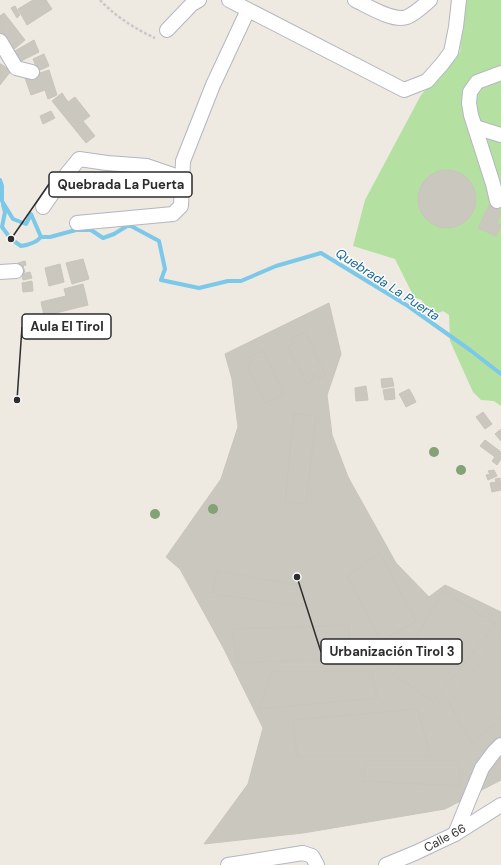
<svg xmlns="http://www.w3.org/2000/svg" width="501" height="865" viewBox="0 0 501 865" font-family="'DM Sans',sans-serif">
	<rect width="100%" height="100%" fill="#eee9e1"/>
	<path fill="#b4e1a1" d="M 465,0 L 501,0 L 501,406 L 494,401 L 481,400 L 473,392 L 450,341 L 449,315 L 443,311 L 433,315 L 421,300 L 414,297 L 395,259 L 353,246 L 365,200 L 421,95 L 460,52 Z"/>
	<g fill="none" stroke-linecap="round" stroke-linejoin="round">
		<g stroke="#7bc8e9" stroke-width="4">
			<path d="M 0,180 L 2,186 L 2,201 L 13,219 L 26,224 L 31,214 L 41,237 L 50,237 L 76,230 L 91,230 L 103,238 L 114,234 L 127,226 L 131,226 L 159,241 L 165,269 L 161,280 L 199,288 L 228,281 L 241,281 L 276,266 L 321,253 L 408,306 L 470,350 L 501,374"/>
			<path d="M 3,205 L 5,212 L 2,227 L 11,239 L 21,246 C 28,245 36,243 41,237"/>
		</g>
	</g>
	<g fill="#cac7bf" stroke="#c9c5ba">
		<path d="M 33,0 L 46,0 L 52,9 L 27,25 L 18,9 Z"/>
		<path d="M 15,6 L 20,15 L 17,18 L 11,8 Z"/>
		<path d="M 4,13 L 25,40 L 13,50 L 0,33 L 0,16 Z"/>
		<path d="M 34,40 L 39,52 L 17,63 L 13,52 Z"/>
		<path d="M 44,54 L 49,66 L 38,71 L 33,59 Z"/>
		<path d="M 0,64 L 1,64 L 11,71 L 0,85 Z"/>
		<path d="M 49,70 L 57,95 L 48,99 L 45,90 L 31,95 L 25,78 Z"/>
		<path d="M 62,93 L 68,102 L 75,97 L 90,116 L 83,121 L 95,136 L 86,143 L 52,101 Z"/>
		<path d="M 51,111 L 55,118 L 43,124 L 40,116 Z"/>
		<circle cx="447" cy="199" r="29"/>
		<path d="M 489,205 L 501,211 L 501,213 L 497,223 L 501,225 L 496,236 L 478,228 Z"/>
		<path d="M 83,259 L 89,279 L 72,284 L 66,263 Z"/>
		<path d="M 25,261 L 26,265 L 23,266 L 25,272 L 20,273 L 18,263 Z"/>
		<path d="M 60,264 L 64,282 L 49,286 L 45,268 Z"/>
		<path d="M 30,272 L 32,278 L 23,280 L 22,274 Z"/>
		<path d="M 32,281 L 33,291 L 23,292 L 22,283 Z"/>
		<path d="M 83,284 L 88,305 L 44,316 L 41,302 L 66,296 L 64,289 Z"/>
		<path d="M 329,303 L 341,354 L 327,395 L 332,435 L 348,477 L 396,563 L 429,597 L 445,585 L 501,612 L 501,780 L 445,809 L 303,833 L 204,844 L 248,784 L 263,728 L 224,649 L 180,569 L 166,557 L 221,479 L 238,427 L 232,379 L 225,354 Z"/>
		<path d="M 305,332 L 326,375 L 318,379 L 315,374 L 312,375 L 314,380 L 307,384 L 288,347 L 294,344 L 291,338 Z"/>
		<path d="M 263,351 L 284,394 L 265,403 L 247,365 L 252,363 L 249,357 Z"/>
		<path d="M 392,378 L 394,386 L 382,388 L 381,379 Z"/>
		<path d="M 366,386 L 368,400 L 356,401 L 355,388 Z"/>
		<path d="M 394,388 L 395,399 L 385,400 L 383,390 Z"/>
		<path d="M 409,389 L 412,394 L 402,399 L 399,394 Z"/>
		<path d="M 412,394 L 416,402 L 406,407 L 402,399 Z"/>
		<path d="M 483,412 L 492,424 L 485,429 L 476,417 Z"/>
		<path d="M 294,413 L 316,416 L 306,504 L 285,502 Z"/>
		<path d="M 501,429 L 501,441 L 495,434 Z"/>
		<path d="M 485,440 L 501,452 L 501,459 L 497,465 L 492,461 L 495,457 L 480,446 Z"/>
		<path d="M 494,470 L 497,476 L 488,480 L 486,475 L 490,474 L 488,471 Z"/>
		<path d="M 500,478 L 501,490 L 492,492 L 490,483 L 496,482 L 495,479 Z"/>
		<path d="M 380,553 L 416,621 L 381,641 L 347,576 Z"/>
		<path d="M 217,571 L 304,586 L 302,606 L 212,594 Z"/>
		<path d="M 443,591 L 496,624 L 433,702 L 394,674 Z"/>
		<path d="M 349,625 L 350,659 L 237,663 L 232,629 Z"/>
		<path d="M 501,635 L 501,718 L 472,744 L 449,703 Z"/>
		<path d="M 272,671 L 372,671 L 377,698 L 259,709 Z"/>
		<path d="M 417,709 L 431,756 L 297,756 L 293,720 Z"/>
		<path d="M 367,762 L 458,762 L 461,786 L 363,781 Z"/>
	</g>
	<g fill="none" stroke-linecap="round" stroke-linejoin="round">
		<g stroke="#b4b6c0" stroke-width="16">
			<g id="minor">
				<path d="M 229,0 L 404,90 L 427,81 L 442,64 L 451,52 L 456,27 L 459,0"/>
				<path d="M 355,0 C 368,6 393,22 407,17 C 416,13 423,6 430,0"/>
				<path d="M 167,30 L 192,4 L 199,0"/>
				<path d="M 0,41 L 16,68 L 32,72"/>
				<path d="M 475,127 L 501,135"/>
				<path d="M 497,201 L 493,184 L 471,115 L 469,103 L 470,92 L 477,82 L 501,73"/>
				<path d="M 43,207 L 58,185 L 79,159 L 107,163 L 147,166 L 182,178"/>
				<path d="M 77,223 L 173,214 L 181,206 L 183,161 L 213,85 L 248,10"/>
				<path d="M 0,272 L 16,271"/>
				<path d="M 455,834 L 482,768 L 494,752 L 501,745"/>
				<path d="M 228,865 L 303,853 L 312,856 L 317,865"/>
				<path d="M 386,865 L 415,853 L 455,834 L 501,805"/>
			</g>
		</g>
		<path stroke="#c8c8c8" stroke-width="2.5" stroke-dasharray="3 2" stroke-linecap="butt" d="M 100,0 C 115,16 135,29 155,38"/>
		<use href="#minor" stroke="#fff" stroke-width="14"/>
	</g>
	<g fill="#83a276">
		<circle cx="434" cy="452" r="5"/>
		<circle cx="461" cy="470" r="5"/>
		<circle cx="213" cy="509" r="5"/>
		<circle cx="155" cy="514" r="5"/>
	</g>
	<g text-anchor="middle" stroke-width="3" stroke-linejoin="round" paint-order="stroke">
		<g font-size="12" fill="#2d2d2d" stroke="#fff">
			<text transform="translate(445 838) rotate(-28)" y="4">Calle 66</text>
		</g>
		<g font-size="13" font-style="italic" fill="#156799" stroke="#fff">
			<text transform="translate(388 284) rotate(33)" y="5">Quebrada La Puerta</text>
		</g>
	</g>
	<path fill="none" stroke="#2d2d2d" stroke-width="1.5" d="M11 239L49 184M17 400L22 327M297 577L321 652"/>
	<g fill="#2d2d2d" stroke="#fff" stroke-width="1.5">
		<circle cx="11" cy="239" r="4"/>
		<circle cx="17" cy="400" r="4"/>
		<circle cx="297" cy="577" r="4"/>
	</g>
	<g fill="#fff" stroke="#2d2d2d" stroke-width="1.5">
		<rect x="49" y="172" width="143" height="25" rx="4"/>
		<rect x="22" y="314" width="89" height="25" rx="4"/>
		<rect x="321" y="639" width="141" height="25" rx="4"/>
	</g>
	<g font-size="13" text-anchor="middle" font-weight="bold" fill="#2d2d2d">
		<text x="121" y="189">Quebrada La Puerta</text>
		<text x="67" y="331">Aula El Tirol</text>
		<text x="392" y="656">Urbanización Tirol 3</text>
	</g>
</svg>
